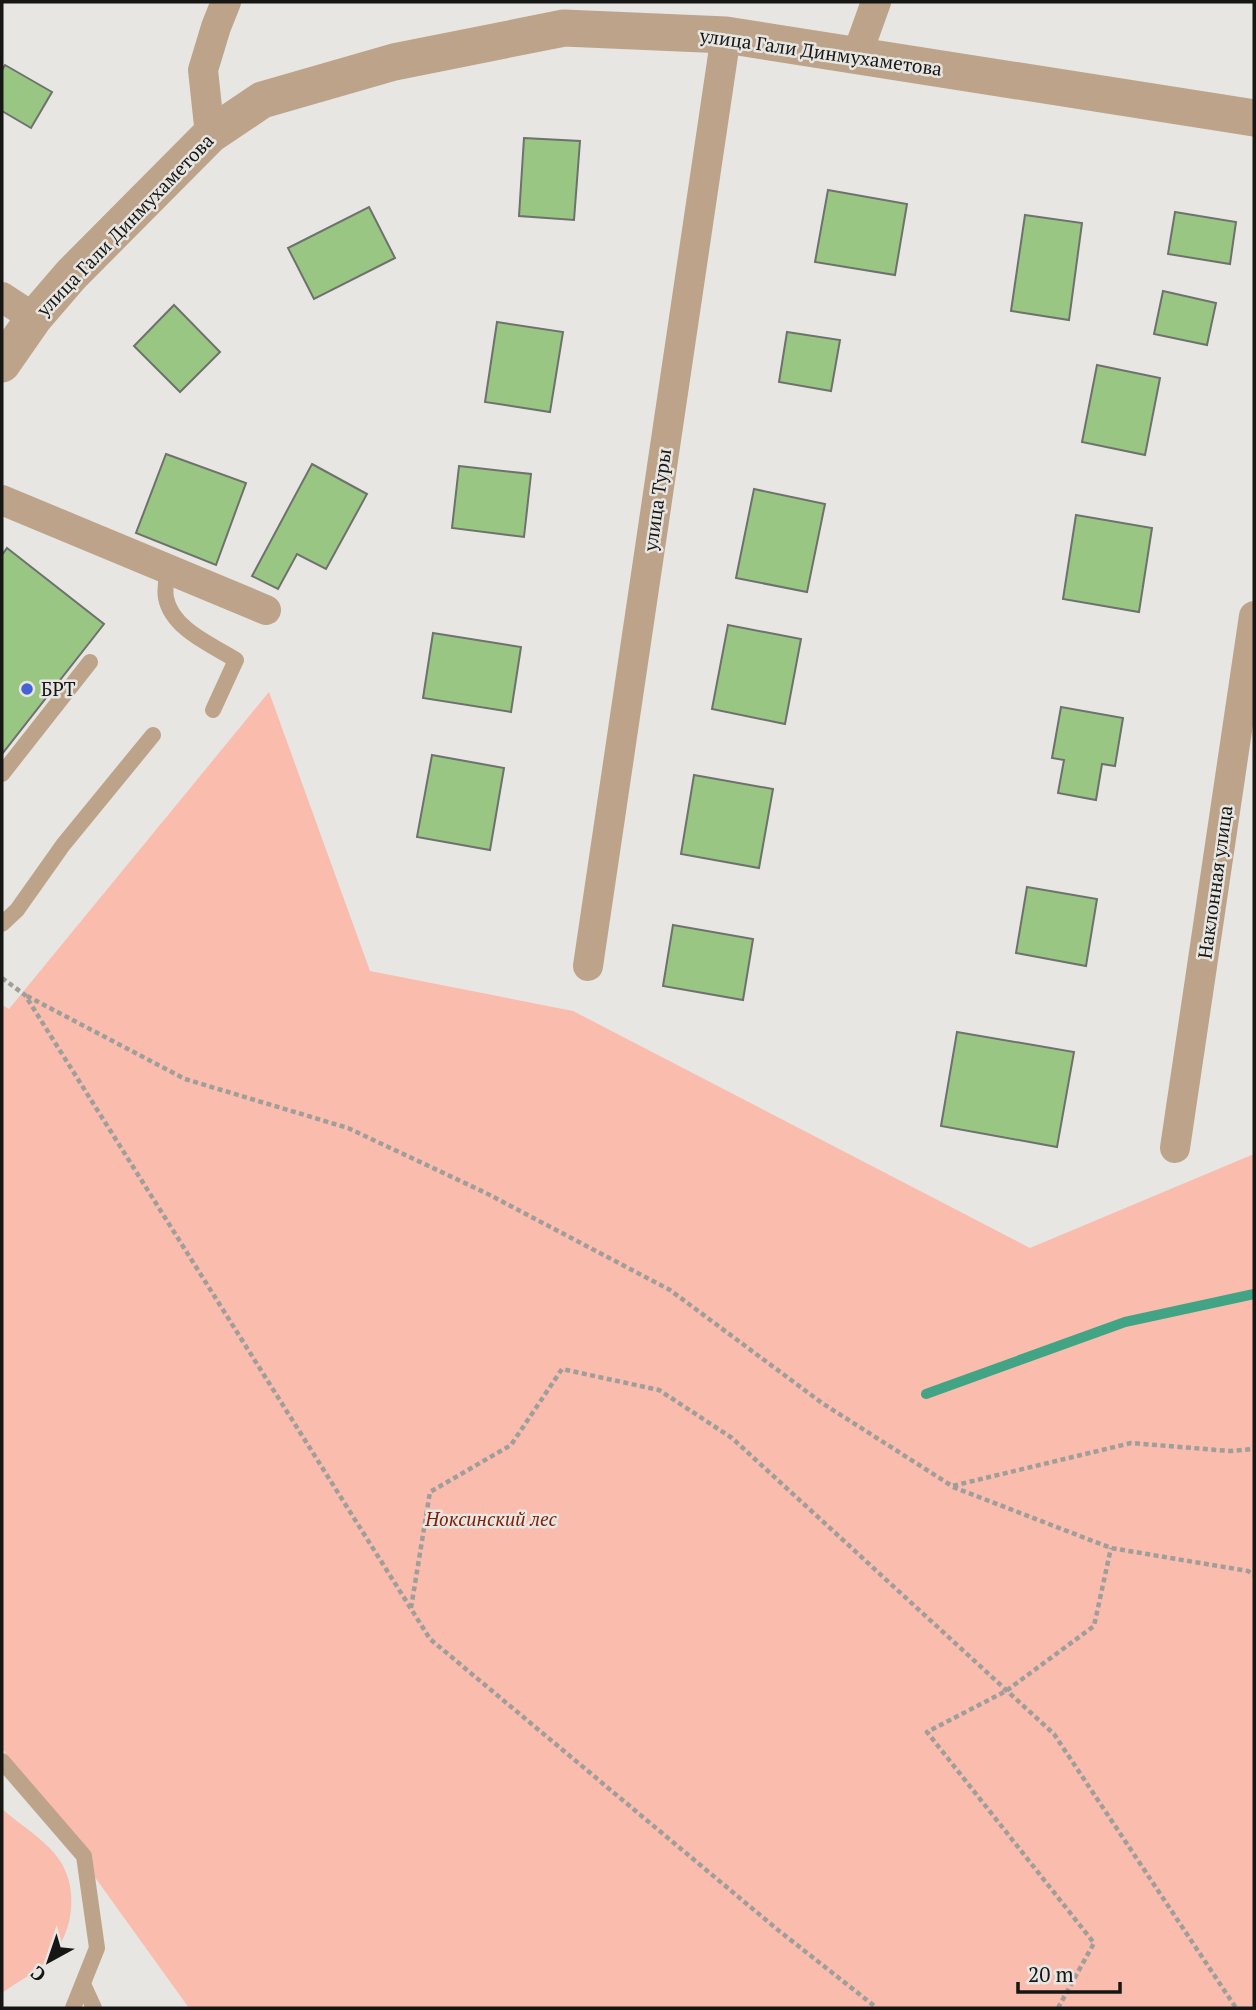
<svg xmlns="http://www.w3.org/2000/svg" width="1256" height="2010" viewBox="0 0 1256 2010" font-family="'PT Serif',serif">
	<rect width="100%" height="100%" fill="#e7e6e2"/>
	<g fill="#f9bcad">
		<path d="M 269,692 L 370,971 L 573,1011 L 1030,1248 L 1254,1154 L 1254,2008 L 189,2008 L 2,1748 L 2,1005 L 9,1009 Z"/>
		<path d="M 2,1809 C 19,1824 41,1837 55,1854 C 80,1883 75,1932 50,1958 C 37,1972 17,1982 2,1993 Z"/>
	</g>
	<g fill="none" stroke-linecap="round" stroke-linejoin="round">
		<path stroke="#41a484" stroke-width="10" d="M 926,1394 L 1125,1322 L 1254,1294"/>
	</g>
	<g fill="#99c682" stroke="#6e716d" stroke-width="2">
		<path d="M 5,65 L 52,92 L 31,128 L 2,111 L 2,70 Z"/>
		<path d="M 524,138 L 580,141 L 574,220 L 519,216 Z"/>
		<path d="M 828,190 L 907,204 L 895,275 L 815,262 Z"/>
		<path d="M 369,207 L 395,258 L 314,299 L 288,248 Z"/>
		<path d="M 1175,212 L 1236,222 L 1230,264 L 1168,254 Z"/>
		<path d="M 1025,215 L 1082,223 L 1069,320 L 1011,311 Z"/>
		<path d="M 1163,291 L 1216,303 L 1207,345 L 1154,334 Z"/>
		<path d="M 174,305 L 220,352 L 180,392 L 134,346 Z"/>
		<path d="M 497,322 L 563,332 L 550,412 L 485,402 Z"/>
		<path d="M 787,332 L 840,340 L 831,391 L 779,382 Z"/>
		<path d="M 1097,365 L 1160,378 L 1145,455 L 1082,442 Z"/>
		<path d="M 166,454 L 246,483 L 216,565 L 136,533 Z"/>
		<path d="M 312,464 L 367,494 L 326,569 L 297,554 L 278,589 L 252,576 Z"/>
		<path d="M 459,466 L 531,474 L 524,537 L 452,528 Z"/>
		<path d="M 754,489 L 825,504 L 807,592 L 736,578 Z"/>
		<path d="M 1076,515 L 1152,528 L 1139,612 L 1063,599 Z"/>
		<path d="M 7,548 L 104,624 L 2,754 L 2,555 Z"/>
		<path d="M 728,625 L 801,639 L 785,724 L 712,709 Z"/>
		<path d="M 433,633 L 521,647 L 511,712 L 423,698 Z"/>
		<path d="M 1061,707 L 1123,718 L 1115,766 L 1102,764 L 1096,800 L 1058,793 L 1064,760 L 1052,758 Z"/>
		<path d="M 432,755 L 504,768 L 490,850 L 417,837 Z"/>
		<path d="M 694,775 L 773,789 L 759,868 L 681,854 Z"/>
		<path d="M 1027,887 L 1097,899 L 1086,966 L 1016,953 Z"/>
		<path d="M 673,925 L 753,939 L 743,1000 L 663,986 Z"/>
		<path d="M 957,1032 L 1074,1052 L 1057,1147 L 941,1126 Z"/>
	</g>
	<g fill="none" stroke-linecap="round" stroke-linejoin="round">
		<g stroke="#9f9e9b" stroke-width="4.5" stroke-dasharray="5 3.5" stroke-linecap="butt">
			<path d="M 2,978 L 25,995 L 430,1639 L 778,1930 L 877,2008"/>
			<path d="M 27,996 L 185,1079 L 348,1128 L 486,1193 L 670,1290 L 822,1403 L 952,1486 L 1131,1443 L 1230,1451 L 1254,1449"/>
			<path d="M 953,1487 L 1111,1548 L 1248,1571 L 1254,1575"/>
			<path d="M 411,1608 L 430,1492 L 511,1445 L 562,1369 L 659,1390 L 732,1438 L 1054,1734 L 1236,2008"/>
			<path d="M 1058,2008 L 1094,1943 L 927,1732 L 1006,1691 L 1094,1626 L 1111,1548"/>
		</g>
		<g stroke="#bda389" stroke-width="16">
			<path d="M 168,569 C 167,578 164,589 166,598 C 172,629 212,645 236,660 L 213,710"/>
			<path d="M 2,774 L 90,662"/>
			<path d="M 2,924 L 17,910 L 63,845 L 153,735"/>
			<path d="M 2,1761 L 84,1856 L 97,1948 L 73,2008"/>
			<path d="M 83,1984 L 94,2008"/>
		</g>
		<g stroke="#bda389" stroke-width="30">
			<path d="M 857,55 L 876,2"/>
			<path d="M 210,135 L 203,70 L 216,27 L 226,2"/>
			<path d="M 2,297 L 34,318"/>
			<path d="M 2,500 L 266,610"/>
			<path d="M 588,966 L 726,35"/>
			<path d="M 1175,1148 L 1254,616"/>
		</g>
		<path stroke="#bda389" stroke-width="37" d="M 2,364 L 34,318 L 71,275 L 210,135 L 262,100 L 394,62 L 564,28 L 726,35 L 1254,118"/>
	</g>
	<circle fill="#4662d5" stroke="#e7e6e2" stroke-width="2.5" cx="27" cy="689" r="7"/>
	<g text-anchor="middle" stroke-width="5" stroke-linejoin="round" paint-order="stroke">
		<g font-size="19" fill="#161614" stroke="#e7e6e2">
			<text transform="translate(821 52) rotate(8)" y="7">улица Гали Динмухаметова</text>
			<text transform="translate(125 225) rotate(-46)" y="7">улица Гали Динмухаметова</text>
			<text transform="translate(657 500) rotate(-82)" y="7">улица Туры</text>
			<text transform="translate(1215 882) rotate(-82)" y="7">Наклонная улица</text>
		</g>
		<g font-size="19" fill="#161614" stroke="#e7e6e2" text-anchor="start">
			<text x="41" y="696">БРТ</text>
		</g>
		<g font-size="19" font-style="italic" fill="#802007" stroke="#e7e6e2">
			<text x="491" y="1526">Ноксинский лес</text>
		</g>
	</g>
	<rect width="1256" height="2010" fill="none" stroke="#161614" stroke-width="7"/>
	<g transform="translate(49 1961) rotate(220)" stroke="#e7e6e2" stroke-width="5" paint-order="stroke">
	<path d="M0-5L12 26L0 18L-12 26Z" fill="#161614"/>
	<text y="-10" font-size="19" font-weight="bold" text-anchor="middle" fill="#161614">С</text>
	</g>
	<path d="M1018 1982v10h102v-10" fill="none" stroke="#161614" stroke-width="3.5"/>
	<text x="1028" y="1982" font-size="21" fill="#161614" stroke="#e7e6e2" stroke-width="5" paint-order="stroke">20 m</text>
</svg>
